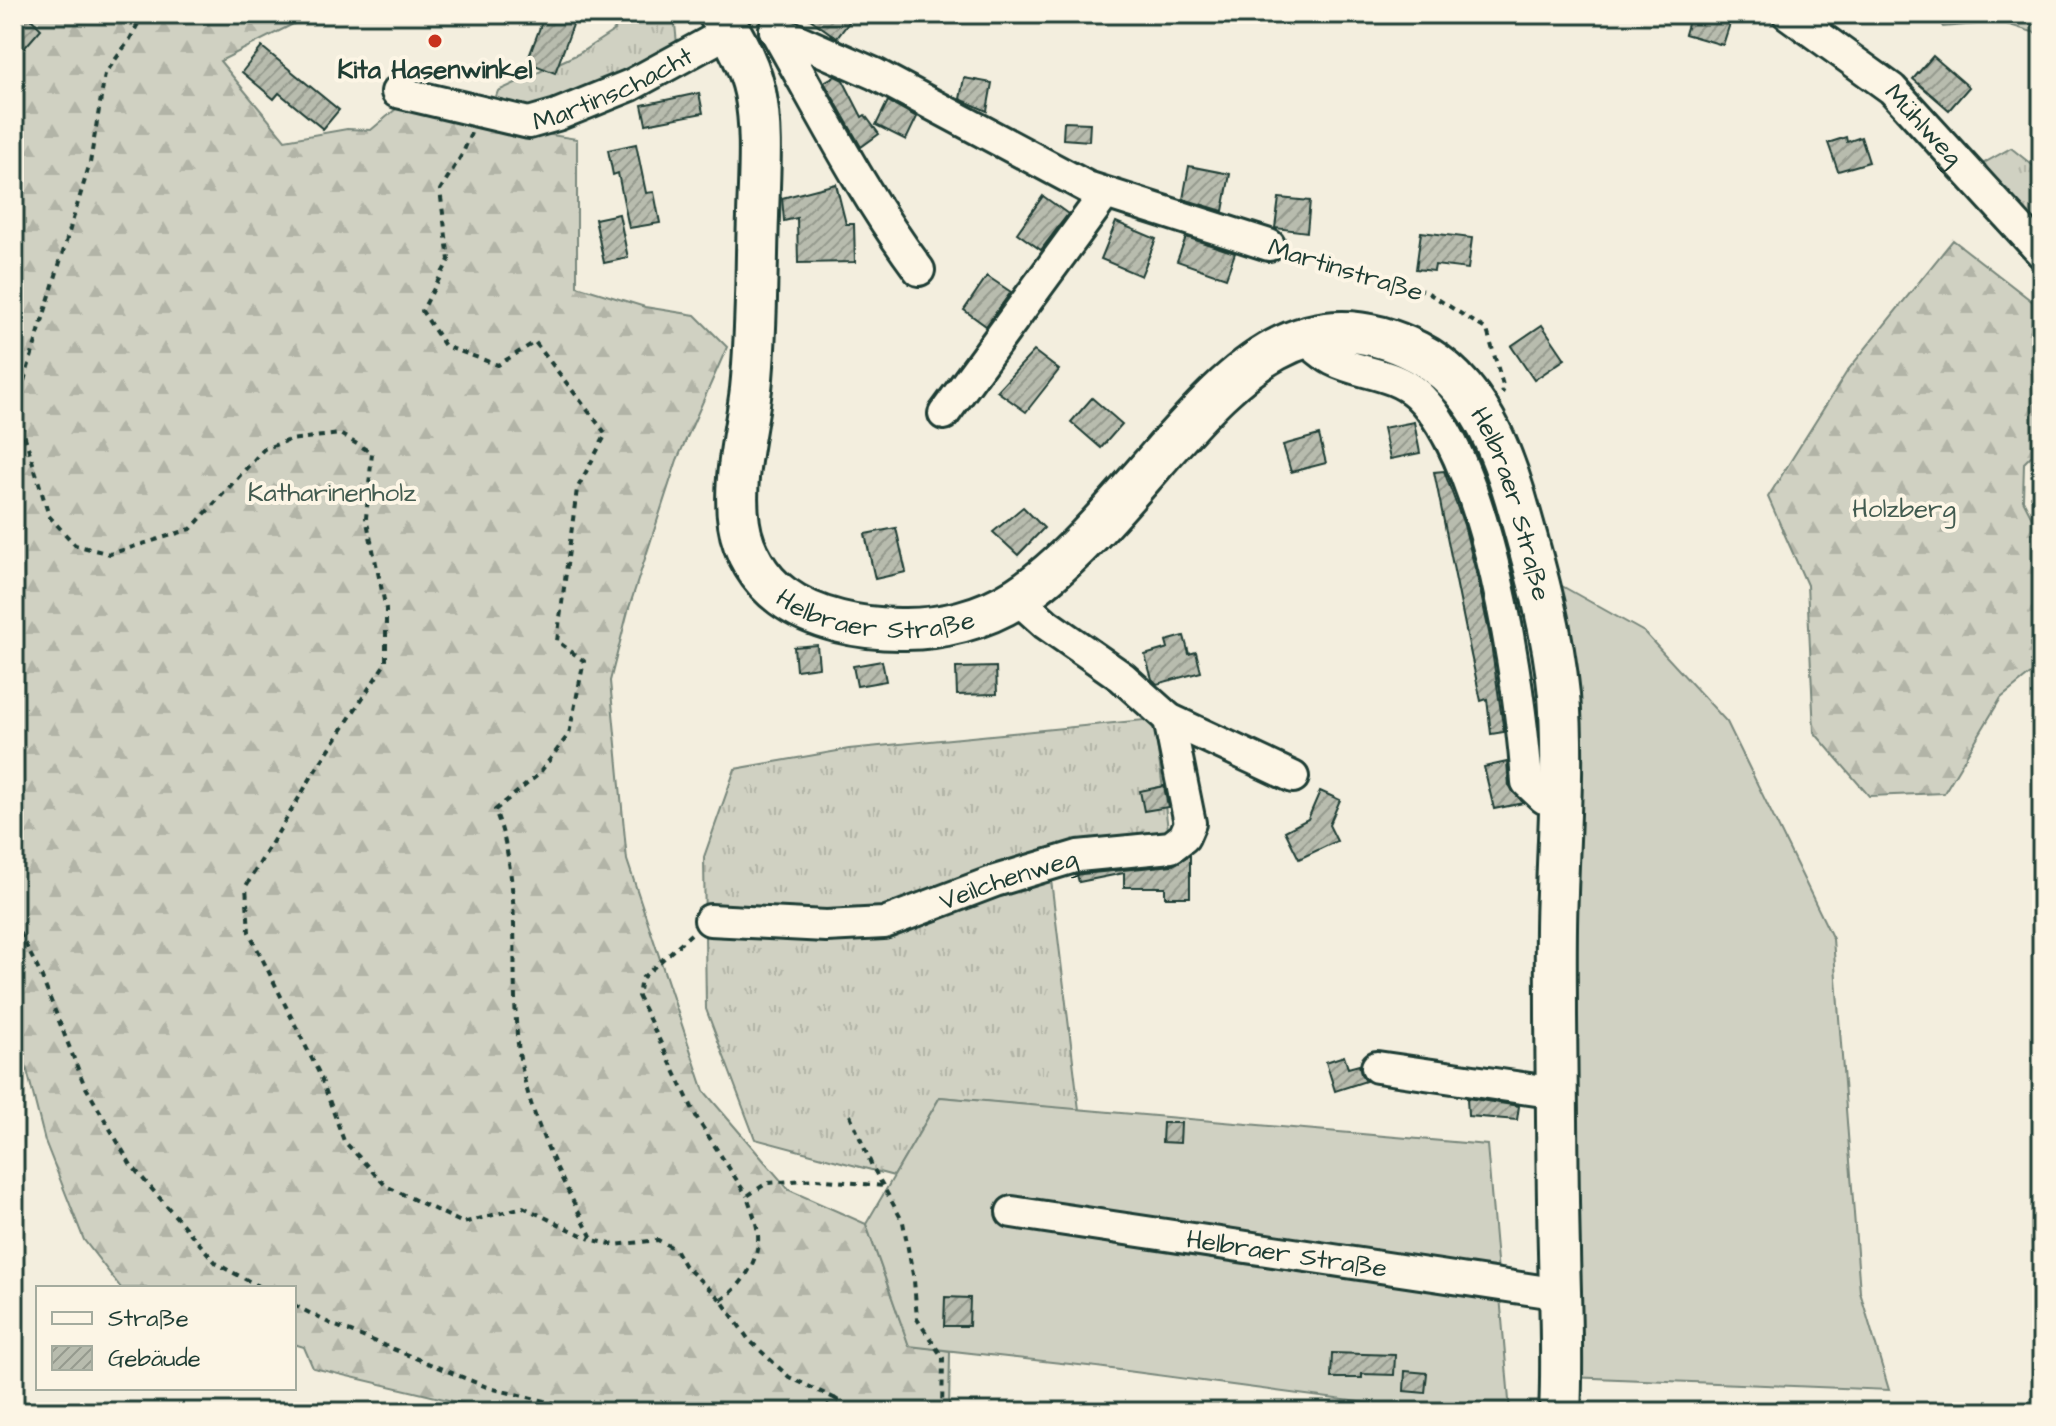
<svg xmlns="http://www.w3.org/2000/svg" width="2056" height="1426" viewBox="0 0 2056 1426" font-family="'Architects Daughter',sans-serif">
	<defs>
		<pattern id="grass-tufts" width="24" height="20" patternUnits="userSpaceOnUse" patternTransform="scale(2)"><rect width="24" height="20" fill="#d0d1c2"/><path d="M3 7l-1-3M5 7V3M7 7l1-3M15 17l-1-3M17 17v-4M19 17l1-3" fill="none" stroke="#b2b4a7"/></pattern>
		<pattern id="forest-firs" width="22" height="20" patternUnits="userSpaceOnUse" patternTransform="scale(2)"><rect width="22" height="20" fill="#d0d1c2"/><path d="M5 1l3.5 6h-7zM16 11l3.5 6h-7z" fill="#b2b4a7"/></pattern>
		<pattern id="building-hatch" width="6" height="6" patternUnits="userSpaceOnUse" patternTransform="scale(2)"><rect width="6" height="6" fill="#b8bcae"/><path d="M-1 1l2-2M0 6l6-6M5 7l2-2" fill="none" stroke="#959a8e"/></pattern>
	</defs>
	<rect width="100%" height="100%" fill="#f3eede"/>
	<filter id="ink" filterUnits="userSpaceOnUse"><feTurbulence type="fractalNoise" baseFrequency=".0125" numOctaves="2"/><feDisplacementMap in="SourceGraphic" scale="16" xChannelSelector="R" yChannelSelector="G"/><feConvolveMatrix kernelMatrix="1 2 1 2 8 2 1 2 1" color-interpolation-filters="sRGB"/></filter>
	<g filter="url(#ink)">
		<g fill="url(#grass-tufts)" stroke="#78877b" stroke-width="2">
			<path d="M 605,14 L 674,14 L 678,54 L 531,114 L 494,102 L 498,91 L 578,54 L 615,30 Z"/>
			<path d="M 1935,14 L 2042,14 L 2042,35 L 2000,22 L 1943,27 Z"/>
			<path d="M 2011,148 L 2036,168 L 2042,166 L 2042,237 L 2014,208 L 1984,163 Z"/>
			<path d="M 1154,719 L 1169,837 L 1048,855 L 1079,1110 L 940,1097 L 894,1176 L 755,1139 L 706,1009 L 704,857 L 735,769 L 849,749 Z"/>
		</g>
		<g fill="url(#forest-firs)" stroke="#78877b" stroke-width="2">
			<path d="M 14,14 L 313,14 L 220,61 L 285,140 L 347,129 L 371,130 L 403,103 L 462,121 L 577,139 L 577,286 L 645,307 L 695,315 L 727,347 L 677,460 L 628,611 L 610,681 L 627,860 L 704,1091 L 789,1190 L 866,1224 L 909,1345 L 950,1351 L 949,1412 L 499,1412 L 313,1368 L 304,1347 L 294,1344 L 294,1288 L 121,1288 L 84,1240 L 45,1141 L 14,1019 Z"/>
			<path d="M 1953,240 L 2042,309 L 2042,445 L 2024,463 L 2023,500 L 2042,537 L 2042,665 L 2001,698 L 1944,793 L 1869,796 L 1814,732 L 1807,585 L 1768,497 L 1848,370 Z"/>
		</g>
		<g fill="#d0d1c2" stroke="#78877b" stroke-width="2">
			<path d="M 1537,572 L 1644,632 L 1727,722 L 1833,939 L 1860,1292 L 1889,1390 L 1570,1377 Z"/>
			<path d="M 940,1097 L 1487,1145 L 1510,1412 L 1434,1412 L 1097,1367 L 909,1346 L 866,1224 Z"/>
		</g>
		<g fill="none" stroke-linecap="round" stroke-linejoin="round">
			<path stroke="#6c7d72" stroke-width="6" d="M 2034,14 L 2042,15"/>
		</g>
		<g fill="url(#building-hatch)" stroke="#1f3d34" stroke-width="2">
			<path d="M 23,14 L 26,14 L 41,29 L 14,60 L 14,19 Z"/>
			<path d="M 545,14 L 577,14 L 555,73 L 527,62 Z"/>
			<path d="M 803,14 L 855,14 L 837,38 Z"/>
			<path d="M 1691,14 L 1733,14 L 1723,45 L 1685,34 Z"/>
			<path d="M 262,47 L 339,110 L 323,129 L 279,93 L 274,99 L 242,72 Z"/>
			<path d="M 1933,56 L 1969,87 L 1949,110 L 1913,79 Z"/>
			<path d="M 835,76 L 843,80 L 862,117 L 865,115 L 879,134 L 861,147 L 824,82 Z"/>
			<path d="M 964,78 L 992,83 L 987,111 L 960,99 Z"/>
			<path d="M 699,93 L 703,113 L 646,124 L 642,105 Z"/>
			<path d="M 888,101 L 917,117 L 906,140 L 876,125 Z"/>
			<path d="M 1064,122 L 1090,123 L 1089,141 L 1063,139 Z"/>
			<path d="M 1846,137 L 1847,142 L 1861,137 L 1869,162 L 1838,171 L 1828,143 Z"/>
			<path d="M 636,144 L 646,193 L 654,192 L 660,223 L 629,228 L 618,173 L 613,175 L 608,150 Z"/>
			<path d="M 1189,166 L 1230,174 L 1223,211 L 1183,199 Z"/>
			<path d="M 836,184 L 846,224 L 854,224 L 855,262 L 798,263 L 797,218 L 784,221 L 782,198 Z"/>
			<path d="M 1043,196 L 1068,214 L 1041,250 L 1017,233 Z"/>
			<path d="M 1279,198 L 1310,201 L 1307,232 L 1275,228 Z"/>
			<path d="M 619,214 L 628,258 L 604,263 L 595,219 Z"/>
			<path d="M 1116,222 L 1156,239 L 1141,276 L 1101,259 Z"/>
			<path d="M 1421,232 L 1472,238 L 1468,269 L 1435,265 L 1434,271 L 1416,269 Z"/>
			<path d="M 1186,237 L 1235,253 L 1226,278 L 1177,261 Z"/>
			<path d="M 987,276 L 1011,292 L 986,326 L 964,310 Z"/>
			<path d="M 1542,325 L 1565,359 L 1534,380 L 1511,346 Z"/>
			<path d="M 1034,351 L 1059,370 L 1026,412 L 997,391 Z"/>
			<path d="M 1092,398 L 1122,424 L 1101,448 L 1071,422 Z"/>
			<path d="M 1414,422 L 1420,453 L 1390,459 L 1383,428 Z"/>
			<path d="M 1319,435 L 1326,463 L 1291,472 L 1283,445 Z"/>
			<path d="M 1444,471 L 1464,525 L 1478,580 L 1490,637 L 1504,732 L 1491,734 L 1487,699 L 1481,701 L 1471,655 L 1434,472 Z"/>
			<path d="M 1023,507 L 1044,528 L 1018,555 L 993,532 Z"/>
			<path d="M 896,528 L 906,572 L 875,579 L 865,534 Z"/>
			<path d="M 1184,636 L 1189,654 L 1196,652 L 1201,672 L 1157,684 L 1152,679 L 1145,655 L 1168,648 L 1166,641 Z"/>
			<path d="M 817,645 L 819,667 L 796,670 L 794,647 Z"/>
			<path d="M 882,661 L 886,681 L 857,686 L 853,666 Z"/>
			<path d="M 996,667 L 997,694 L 957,695 L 956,668 Z"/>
			<path d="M 1507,762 L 1509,785 L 1523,803 L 1494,809 L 1484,767 Z"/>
			<path d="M 1164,786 L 1168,807 L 1144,811 L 1140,791 Z"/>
			<path d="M 1320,791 L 1340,800 L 1329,825 L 1337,841 L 1299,859 L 1285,831 L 1308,819 Z"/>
			<path d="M 1190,855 L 1190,897 L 1165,897 L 1165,887 L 1124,887 L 1124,873 L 1079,882 L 1077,875 L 1082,874 L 1173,865 Z"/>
			<path d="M 1344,1056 L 1348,1068 L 1359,1065 L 1361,1074 L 1366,1081 L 1335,1091 L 1326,1062 Z"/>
			<path d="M 1467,1098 L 1519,1106 L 1517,1120 L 1468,1116 Z"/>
			<path d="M 1163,1123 L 1181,1123 L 1180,1143 L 1162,1142 Z"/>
			<path d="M 945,1297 L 970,1298 L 969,1326 L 944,1326 Z"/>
			<path d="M 1332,1353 L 1395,1355 L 1394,1375 L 1362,1374 L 1362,1378 L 1331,1378 Z"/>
			<path d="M 1405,1371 L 1427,1373 L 1425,1393 L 1404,1391 Z"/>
		</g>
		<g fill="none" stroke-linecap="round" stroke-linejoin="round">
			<g stroke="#1f3d34" stroke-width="36">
				<g id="minor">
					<path id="s1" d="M 1788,14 L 1892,89 L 2042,253"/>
					<path d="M 775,30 L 875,74 L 1087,187 L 1269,245"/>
					<path d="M 775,30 C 821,111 863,195 919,270"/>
					<path id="s2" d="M 397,92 L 529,123 L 557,115 L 631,85 L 730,31"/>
					<path d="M 1304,338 C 1313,345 1322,354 1333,360 C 1360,374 1392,372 1417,394 C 1488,460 1520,685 1527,782 L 1544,798 L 1562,800"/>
					<path d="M 944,414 L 1105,194"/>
					<path d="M 1017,598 L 1046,624 L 1122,677 L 1169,719 L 1293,777"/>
					<path id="s3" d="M 710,920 L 826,926 L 884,923 L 995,881 L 1078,856 L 1171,847 L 1184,837 L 1190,823 L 1169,719"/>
					<path d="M 1377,1067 L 1557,1093"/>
					<path id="s4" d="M 1012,1212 L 1561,1294"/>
				</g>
			</g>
			<g stroke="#1f3d34" stroke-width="46">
				<g id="major">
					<path id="s5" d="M 719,14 C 735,38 749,64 755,92 C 763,132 759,176 758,216 C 756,273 757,331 751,389 C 746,433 732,480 739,524 C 743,552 760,580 782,596 C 814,620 861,629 900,629 C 940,630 984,619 1018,597 C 1069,564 1125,496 1166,449 C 1235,372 1305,294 1417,352 C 1478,383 1503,452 1520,514 C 1537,574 1553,633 1559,695 C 1564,761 1559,827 1557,893 C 1555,934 1556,975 1556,1016 C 1557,1095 1557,1173 1559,1251 C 1560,1305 1563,1358 1560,1412"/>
				</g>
			</g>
			<g stroke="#1f3d34" stroke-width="4" stroke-dasharray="6 6" stroke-linecap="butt">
				<path d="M 471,133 L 463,153 L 440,190 L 449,260 L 422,311 L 445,346 L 498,365 L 535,342 L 606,434 L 577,489 L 557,641 L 584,661 L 569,734 L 538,775 L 495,810 C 525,886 508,972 519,1052 C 528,1117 563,1182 593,1240 L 615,1245 L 658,1240 L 675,1249 L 684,1265 L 721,1300 L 749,1340 L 789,1377 L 834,1398 L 823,1412"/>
				<path d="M 1291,250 L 1351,266 L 1425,291 L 1487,330 L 1504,389 L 1502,393"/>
				<path d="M 14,401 L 49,516 L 75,545 L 110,554 L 191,529 L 264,449 L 289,440 L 340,434 L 372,453 L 366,518 L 386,609 L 386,662 L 315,771 L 246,886 L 249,932 L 320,1075 L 344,1141 L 386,1186 L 463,1223 L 523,1207 L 590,1239"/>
				<path d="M 17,404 L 90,163 L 105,74 L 130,39 L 143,14"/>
				<path d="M 14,922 L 40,973 L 84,1084 L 131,1165 L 217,1264 L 262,1288"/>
				<path d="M 691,934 L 641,979 L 638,996 L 698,1120 L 747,1196"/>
				<path d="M 850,1115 L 872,1166 L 903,1222 L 914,1280 L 917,1319 L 943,1358 L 942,1412"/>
				<path d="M 721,1300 C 741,1288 760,1260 758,1235 C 757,1222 751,1208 747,1196 L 767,1183 L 817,1179 L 883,1186"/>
				<path d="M 294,1305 L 331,1324 L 489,1388 L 593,1412"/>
				<path d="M 834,1398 L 856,1412"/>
			</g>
			<use href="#minor" stroke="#fcf5e5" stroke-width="30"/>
			<use href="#major" stroke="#fcf5e5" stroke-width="40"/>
		</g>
	</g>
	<circle fill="#c8321e" stroke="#fcf5e5" stroke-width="3" cx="435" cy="41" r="8"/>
	<g text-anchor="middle" stroke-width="8" stroke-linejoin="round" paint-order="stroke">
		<g font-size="26" font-weight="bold" fill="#1f3d34" stroke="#fcf5e5">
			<text x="435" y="78">Kita Hasenwinkel</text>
		</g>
		<g font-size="26" fill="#1f3d34" stroke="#fcf5e5">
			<text dy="9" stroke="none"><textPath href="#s2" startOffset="226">Martinschacht</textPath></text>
			<text dy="9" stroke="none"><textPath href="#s1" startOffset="176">Mühlweg</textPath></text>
			<text transform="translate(1346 269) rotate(17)" y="9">Martinstraße</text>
			<text dy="9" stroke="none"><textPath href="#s5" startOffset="1546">Helbraer Straße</textPath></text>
			<text dy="9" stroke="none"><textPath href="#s5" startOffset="704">Helbraer Straße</textPath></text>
			<text dy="9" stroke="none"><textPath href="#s3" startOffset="306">Veilchenweg</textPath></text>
			<text dy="9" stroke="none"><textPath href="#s4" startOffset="278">Helbraer Straße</textPath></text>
		</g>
		<g font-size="26" fill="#425b50" stroke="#fcf5e5">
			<text x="332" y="501">Katharinenholz</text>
			<text x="1904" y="517">Holzberg</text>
		</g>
	</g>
	<rect width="2056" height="1426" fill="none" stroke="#fcf5e5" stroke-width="48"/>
	<rect x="24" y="24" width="2008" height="1378" fill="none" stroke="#1f3d34" stroke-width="3" filter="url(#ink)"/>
	<rect x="36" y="1286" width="260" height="104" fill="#fcf5e5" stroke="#a4ab9e" stroke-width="2"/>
	<rect x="52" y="1312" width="40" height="12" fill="#fcf5e5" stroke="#a4ab9e" stroke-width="2"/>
	<text x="108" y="1326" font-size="24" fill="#1f3d34">Straße</text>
	<rect x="52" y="1346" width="40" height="24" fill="url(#building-hatch)" stroke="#a4ab9e" stroke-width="2"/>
	<text x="108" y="1366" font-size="24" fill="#1f3d34">Gebäude</text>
</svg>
